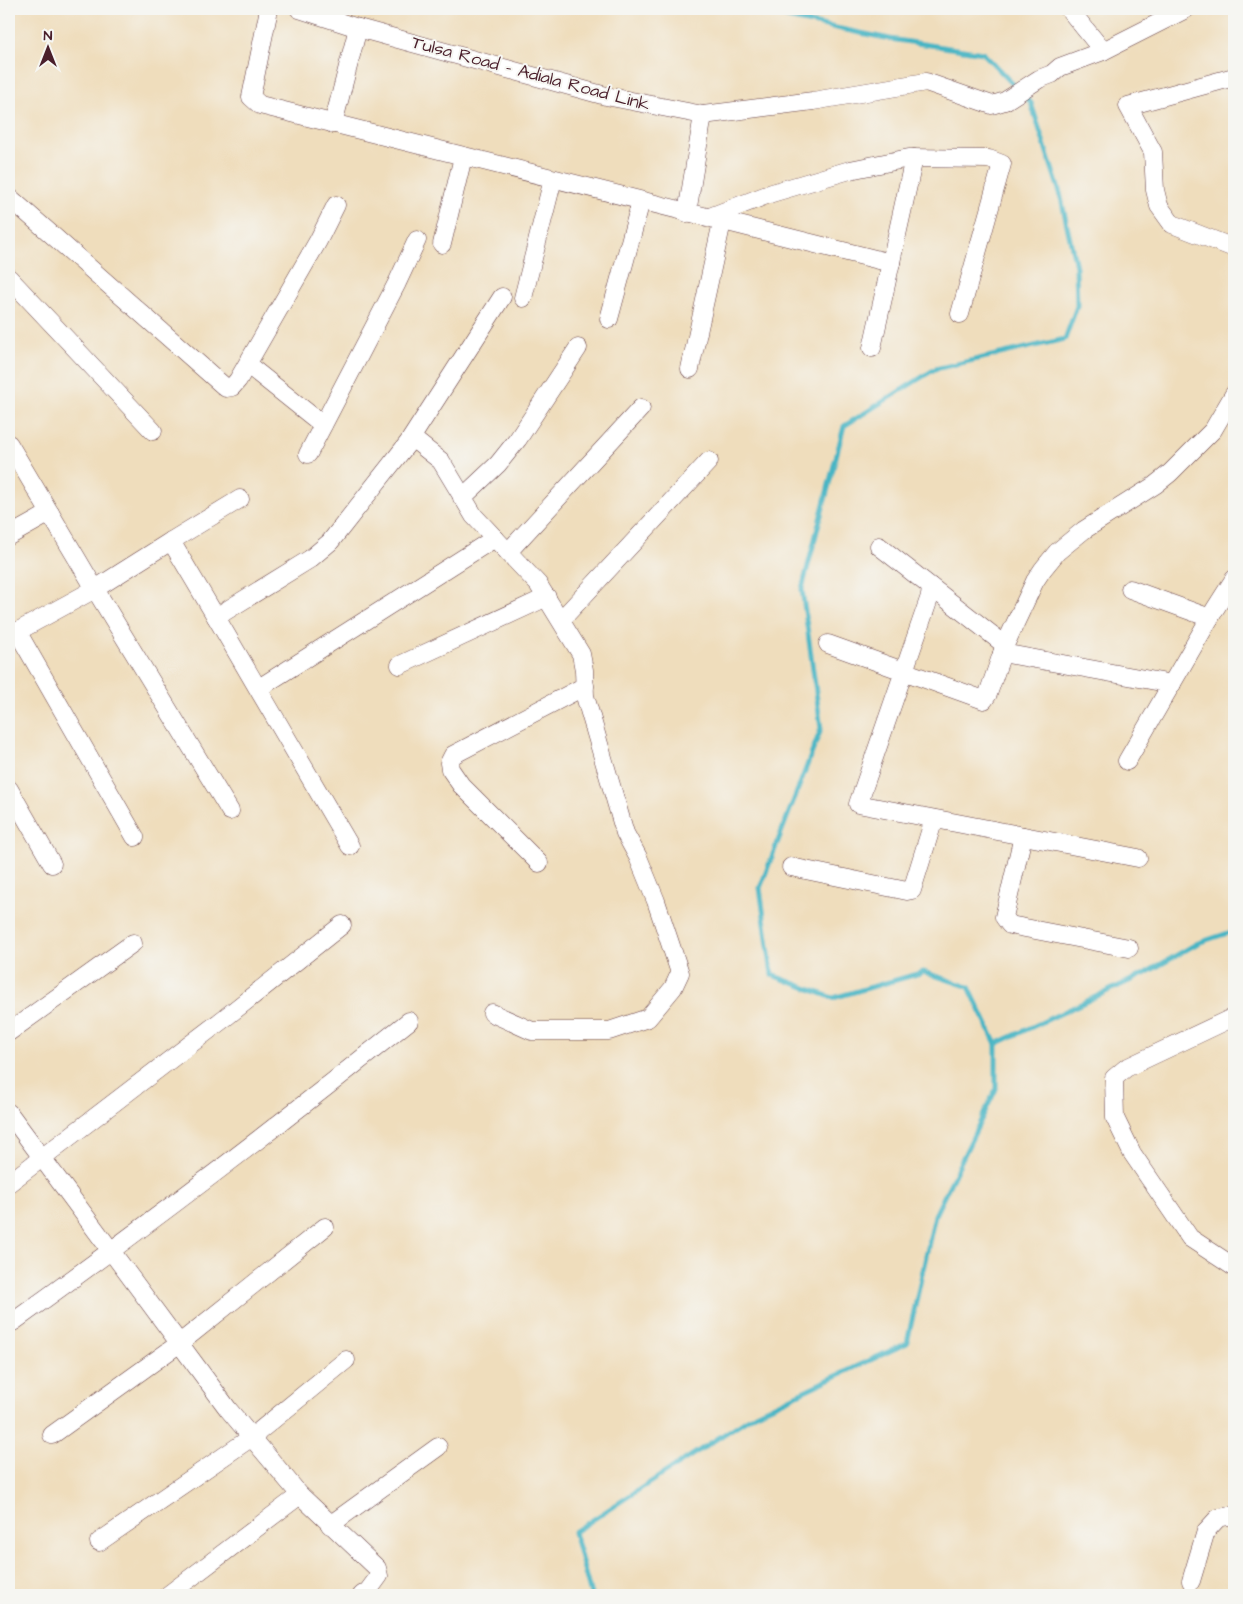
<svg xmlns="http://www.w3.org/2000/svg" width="1243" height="1604" viewBox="0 0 1243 1604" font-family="'Architects Daughter',sans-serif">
	<rect width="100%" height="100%" fill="#f6f6f2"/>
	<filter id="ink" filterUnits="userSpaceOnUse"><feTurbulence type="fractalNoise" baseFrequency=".02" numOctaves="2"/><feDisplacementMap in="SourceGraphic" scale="10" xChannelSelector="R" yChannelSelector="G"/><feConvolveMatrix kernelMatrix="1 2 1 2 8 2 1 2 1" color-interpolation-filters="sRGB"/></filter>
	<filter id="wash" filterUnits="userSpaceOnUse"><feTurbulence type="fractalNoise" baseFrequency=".0096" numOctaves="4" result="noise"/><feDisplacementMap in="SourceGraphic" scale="20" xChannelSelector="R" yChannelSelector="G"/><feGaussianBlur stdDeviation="1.12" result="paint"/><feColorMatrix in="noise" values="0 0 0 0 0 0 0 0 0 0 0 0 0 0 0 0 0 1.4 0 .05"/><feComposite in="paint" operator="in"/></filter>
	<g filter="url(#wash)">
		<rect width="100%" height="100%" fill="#efddbc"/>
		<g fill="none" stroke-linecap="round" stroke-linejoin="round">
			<g stroke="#48b5c4" stroke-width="5">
				<path d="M 996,1044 L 1144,974 L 1198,943 L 1231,932 L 1234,933"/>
				<path d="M 591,1595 L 574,1532 L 755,1414 L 907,1343 L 935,1215 L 996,1089 L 996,1044 L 969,987 L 924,972 L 833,998 L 772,975 L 760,888 L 821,729 L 802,589 L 844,426 L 935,369 L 1065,339 L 1077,306 L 1076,267 L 1060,193 L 1031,103 L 983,53 L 890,39 L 787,18 L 784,9"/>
			</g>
		</g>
	</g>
	<g filter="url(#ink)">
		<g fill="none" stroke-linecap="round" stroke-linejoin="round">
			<g stroke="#633c41" stroke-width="19">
				<g id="minor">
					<path d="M 269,9 L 251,97 L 260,105 L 891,263"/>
					<path d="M 299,9 L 358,28 L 606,96 L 703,115 L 813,101 L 926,82 L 992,105 L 1005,101 L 1039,79 L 1052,74 L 1060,67 L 1103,51 L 1186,9"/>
					<path d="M 1069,9 L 1103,51"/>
					<path d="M 1234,77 L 1128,106 L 1153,152 L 1155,190 L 1159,206 L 1172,224 L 1234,248"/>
					<path d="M 333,124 L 358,28"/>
					<path d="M 9,197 L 226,388 L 232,387 L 238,380 L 318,241 L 336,205"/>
					<path d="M 687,213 L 703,115"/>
					<path d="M 707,218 L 772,193 L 850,170 L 909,158 L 989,159 L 1002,164 L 960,314"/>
					<path d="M 442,244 L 463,157"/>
					<path d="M 9,278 L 153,431"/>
					<path d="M 523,298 L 553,179"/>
					<path d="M 609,319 L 641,201"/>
					<path d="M 872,348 L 914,158"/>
					<path d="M 248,365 L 323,425"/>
					<path d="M 690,369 L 722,222"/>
					<path d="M 412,438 L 441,461 L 474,516 L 538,584 L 581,654 L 584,670 L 585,696 L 625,833 L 638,857 L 656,901 L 680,973 L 673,988 L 648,1018 L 609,1031 L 532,1031 L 492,1013"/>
					<path d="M 9,444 L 95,589 L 171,541 L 216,617 L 310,559 L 330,542 L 408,443 L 502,297"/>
					<path d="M 308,454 L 397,283 L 417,240"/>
					<path d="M 462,498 L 498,464 L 518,439 L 578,348"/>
					<path d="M 9,536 L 50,513"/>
					<path d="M 171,541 L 240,499"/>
					<path d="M 879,546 L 1005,645"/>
					<path d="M 508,552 L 641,408"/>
					<path d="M 931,587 L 930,596 L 858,804 L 1138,858"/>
					<path d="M 1130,589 L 1210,618"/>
					<path d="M 216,617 L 350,846"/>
					<path d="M 561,620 L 709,461"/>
					<path d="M 17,631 L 135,837"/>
					<path d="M 9,636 L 95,589 L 230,811"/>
					<path d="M 828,644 L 984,700 L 988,694 L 1005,645 L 1035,581 L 1043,569 L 1057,552 L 1084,530 L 1155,485 L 1170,473 L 1213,430 L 1234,394"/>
					<path d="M 1002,653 L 1172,684"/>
					<path d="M 400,665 L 547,597"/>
					<path d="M 259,688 L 495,538"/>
					<path d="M 1127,761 L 1215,609 L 1234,579"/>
					<path d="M 9,789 L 52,864"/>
					<path d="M 1023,836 L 1004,917 L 1010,925 L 1129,948"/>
					<path d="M 539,863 L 461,785 L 450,769 L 449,763 L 453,755 L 585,686"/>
					<path d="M 791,867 L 907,891 L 912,890 L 934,819"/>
					<path d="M 1234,1017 L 1126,1068 L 1114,1078 L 1115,1118 L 1132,1153 L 1190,1238 L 1234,1267"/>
					<path d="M 9,1032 L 133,943"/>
					<path d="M 9,1113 L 228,1409 L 300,1495 L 377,1568 L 379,1576 L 368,1591 L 362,1595"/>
					<path d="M 9,1183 L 226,1017 L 342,925"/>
					<path d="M 13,1322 C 148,1225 280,1125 409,1021"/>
					<path d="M 52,1435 L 180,1343 L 325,1227"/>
					<path d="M 330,1525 L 438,1447"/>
					<path d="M 99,1542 L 252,1437 L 346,1360"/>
					<path d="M 1191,1581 L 1206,1531 L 1218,1518 L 1234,1515"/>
					<path d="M 168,1595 L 300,1495"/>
				</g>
			</g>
			<use href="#minor" stroke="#fff" stroke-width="18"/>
		</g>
	</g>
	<g text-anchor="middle" stroke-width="4" stroke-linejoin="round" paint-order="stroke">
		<g font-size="18" fill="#4a1f2b" stroke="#f6f6f2">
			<text transform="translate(531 73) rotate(15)" y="6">Tulsa Road - Adiala Road Link</text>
		</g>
	</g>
	<rect width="1243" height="1604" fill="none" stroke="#f6f6f2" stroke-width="30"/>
	<g transform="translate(48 48)" stroke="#f6f6f2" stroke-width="4" paint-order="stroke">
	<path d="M0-4L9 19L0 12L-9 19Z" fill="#4a1f2b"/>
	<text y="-8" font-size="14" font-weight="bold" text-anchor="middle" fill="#4a1f2b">N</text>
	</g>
</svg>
